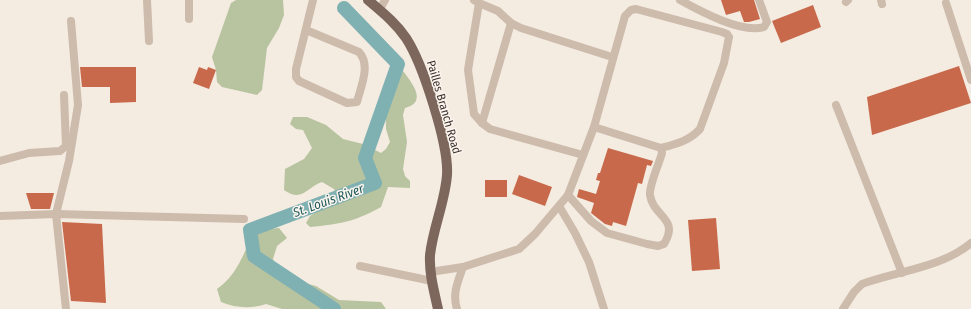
<svg xmlns="http://www.w3.org/2000/svg" width="971" height="309" viewBox="0 0 971 309" font-family="'Fira Sans Condensed',sans-serif">
	<rect width="100%" height="100%" fill="#f4ebe1"/>
	<g fill="#b8c4a0">
		<path d="M 236,0 L 283,0 L 284,15 L 279,28 L 267,48 L 262,90 L 257,95 L 222,87 L 217,82 L 216,70 L 212,57 L 231,3 Z"/>
		<path d="M 403,71 C 412,83 428,102 405,108 L 403,115 L 407,142 L 403,169 L 405,176 L 410,181 L 410,188 L 388,187 L 381,207 C 354,222 340,224 310,227 L 306,223 L 310,216 L 337,196 L 334,189 L 322,182 C 307,187 302,203 284,190 L 285,169 L 304,159 L 312,148 L 303,130 L 296,129 L 290,124 L 293,117 L 307,117 L 326,125 L 343,139 L 363,144 L 381,153 L 386,149 L 390,142 L 386,129 L 385,80 Z"/>
		<path d="M 279,228 L 287,238 L 277,246 L 273,259 L 277,272 L 289,279 L 316,286 L 339,300 L 381,302 L 386,309 L 282,309 L 266,304 C 251,309 236,308 221,302 L 217,289 C 236,276 244,254 253,233 L 266,229 Z"/>
	</g>
	<g fill="none" stroke-linecap="round" stroke-linejoin="round">
		<path stroke="#7fb0b2" stroke-width="14" d="M 334,309 L 254,256 L 250,230 L 375,183 L 365,158 L 398,64 L 344,8"/>
	</g>
	<g fill="#c8694b">
		<path d="M 721,0 L 754,0 L 760,19 L 749,22 L 744,22 L 740,11 L 726,15 Z"/>
		<path d="M 813,5 L 821,27 L 781,43 L 772,21 Z"/>
		<path d="M 959,66 L 971,103 L 872,135 L 867,97 Z"/>
		<path d="M 80,67 L 136,67 L 136,102 L 110,103 L 110,87 L 82,87 Z"/>
		<path d="M 199,67 L 207,70 L 208,67 L 216,70 L 209,89 L 193,83 Z"/>
		<path d="M 608,148 L 653,161 L 651,166 L 647,165 L 642,184 L 638,183 L 626,226 L 613,222 L 612,226 L 605,224 L 591,213 L 594,203 L 577,197 L 579,189 L 596,194 L 600,181 L 596,180 L 598,173 L 600,173 Z"/>
		<path d="M 519,175 L 552,187 L 545,206 L 512,194 Z"/>
		<rect x="485" y="180" width="22" height="17"/>
		<path d="M 26,193 L 54,193 L 50,209 L 31,209 Z"/>
		<path d="M 716,218 L 720,269 L 692,271 L 688,220 Z"/>
		<path d="M 62,222 L 102,224 L 106,303 L 71,301 Z"/>
	</g>
	<g fill="none" stroke-linecap="round" stroke-linejoin="round">
		<g stroke="#cdbbac" stroke-width="8">
			<path d="M 147,0 L 149,41"/>
			<path d="M 474,0 L 479,3 L 468,70 L 474,114 L 482,123 L 490,129 L 583,155"/>
			<path d="M 680,0 C 700,11 742,34 764,27 L 767,22 L 759,0"/>
			<path d="M 881,0 L 882,4"/>
			<path d="M 846,2 L 848,0"/>
			<path d="M 479,3 L 498,11 L 511,23 L 521,28 L 612,57"/>
			<path d="M 946,3 L 971,80"/>
			<path d="M 380,9 L 385,0"/>
			<path d="M 189,19 L 189,0"/>
			<path d="M 306,30 L 359,52 C 371,65 361,86 357,102 L 347,103 L 299,81 L 296,77 L 296,69 L 313,0"/>
			<path d="M 836,105 L 902,273"/>
			<path d="M 482,123 L 511,23"/>
			<path d="M 0,161 L 29,153 L 60,151 L 66,146 L 64,95"/>
			<path d="M 568,195 L 591,221 L 607,233 L 647,244 L 658,246 L 664,244 C 680,218 653,217 650,195 C 649,185 659,164 662,153 L 661,148 L 594,127"/>
			<path d="M 559,206 L 575,233 L 589,262 L 604,309"/>
			<path d="M 0,216 L 56,214 L 244,219"/>
			<path d="M 360,266 L 432,281"/>
			<path d="M 430,272 L 463,267 L 519,249 L 535,234 L 568,195 L 594,127 L 625,16 L 631,10 L 636,9 L 722,32 L 727,34 L 729,37 L 724,63 L 700,129 C 689,141 676,144 661,148"/>
			<path d="M 66,309 L 56,214 L 69,161 L 78,105 L 71,21"/>
			<path d="M 457,309 C 452,294 458,281 463,267"/>
			<path d="M 843,309 L 854,292 L 862,284 C 897,271 941,268 971,243"/>
		</g>
		<path stroke="#7d675c" stroke-width="10" d="M 368,0 C 382,12 396,23 406,38 C 423,64 449,145 447,175 C 445,202 433,228 430,255 C 429,273 434,291 438,309"/>
	</g>
	<g text-anchor="middle" stroke-width="3" stroke-linejoin="round" paint-order="stroke">
		<g font-size="12" fill="#3b302b" stroke="#fbf5ee">
			<text transform="translate(444 107) rotate(74)" y="4">Pailles Branch Road</text>
		</g>
		<g font-size="13" font-style="italic" fill="#1f5a5e" stroke="#fbf5ee">
			<text transform="translate(328 200) rotate(-20)" y="5">St. Louis River</text>
		</g>
	</g>
</svg>
